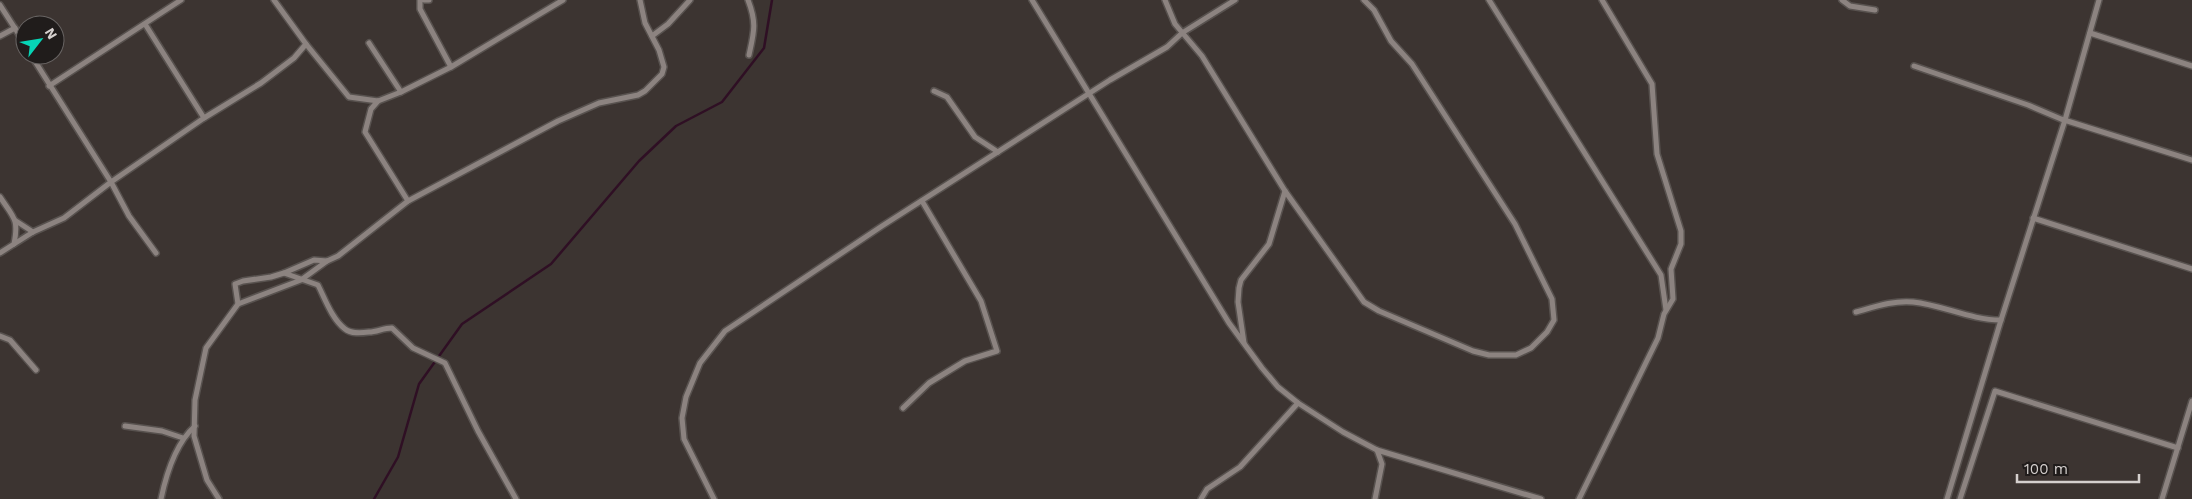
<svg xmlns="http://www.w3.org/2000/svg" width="2192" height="499" viewBox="0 0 2192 499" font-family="'Work Sans',sans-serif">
	<rect width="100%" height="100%" fill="#3c3431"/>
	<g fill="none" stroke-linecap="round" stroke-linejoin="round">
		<path stroke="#2f0f24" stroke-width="2.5" d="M 374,499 L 398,457 L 419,384 L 462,324 L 551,264 L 639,161 L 676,126 L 722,102 L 764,48 L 772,0"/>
		<g stroke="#58524f" stroke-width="8">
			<g id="minor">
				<path d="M 274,0 L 306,44 L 349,97 L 378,101 L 401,92 L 451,67 L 563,0"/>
				<path d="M 420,0 L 420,9 L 451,67"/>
				<path d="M 424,0 L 429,0"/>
				<path d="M 748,0 C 757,23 754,32 749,55"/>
				<path d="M 1032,0 L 1229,323 L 1262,368 L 1278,387 L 1298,403 L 1343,432 L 1377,450 L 1541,499"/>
				<path d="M 1165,0 L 1175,24 L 1202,56 L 1285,191 L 1364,302 L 1379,311 L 1473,351 L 1489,355 L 1516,355 L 1531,348 L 1547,332 L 1554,320 L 1552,299 L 1515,224 L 1412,64 L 1391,41 L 1374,10 L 1364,0"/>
				<path d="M 1489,0 L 1661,275 L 1666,310"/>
				<path d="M 1842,0 L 1850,6 L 1875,10"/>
				<path d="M 0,5 L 25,44"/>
				<path d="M 145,24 L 204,118"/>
				<path d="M 2090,33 L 2192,66"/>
				<path d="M 0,36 L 15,28"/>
				<path d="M 652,36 L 668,24 L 690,0"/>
				<path d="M 369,43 L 401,92"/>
				<path d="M 31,55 L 111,182 L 129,216 L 156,253"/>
				<path d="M 1914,66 L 2028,105 L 2061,119 L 2192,160"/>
				<path d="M 49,86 L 181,0"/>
				<path d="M 934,91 L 947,97 L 975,137 L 998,152"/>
				<path d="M 378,101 L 371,109 L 365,132 L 408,201"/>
				<path d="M 0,197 C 14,218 19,219 14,244 L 0,253"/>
				<path d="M 2033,218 L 2192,269"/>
				<path d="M 16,221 L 33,232"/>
				<path d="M 14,244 L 33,232 L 64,218 L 111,182 L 204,118 L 261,83 L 294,58 L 306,44"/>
				<path d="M 284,273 L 314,260 L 327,261 L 338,256 L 408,201 L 558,121 L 599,103 L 638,95 L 645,91 L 662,74 L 664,67 L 659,50 L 645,23 L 640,0"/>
				<path d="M 238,304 L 301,280 L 327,261"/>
				<path d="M 1856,312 C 1874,307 1894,300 1913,302 C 1943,305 1970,320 2001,320"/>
				<path d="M 0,336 L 10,340 L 36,370"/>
				<path d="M 1244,343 L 1238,302 L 1239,288 L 1241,280 L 1269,244 L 1285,191"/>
				<path d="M 903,408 L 929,383 L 965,361 L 997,351 L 981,301 L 922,201"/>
				<path d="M 125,426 L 162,431 L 183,438"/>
				<path d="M 161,499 C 166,475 176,443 195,426"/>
				<path d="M 219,499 L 207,480 L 194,436 L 195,400 L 206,348 L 238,304 L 235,284 L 243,281 L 271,277 L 284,273 L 318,285 C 325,299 332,319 345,329 C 351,334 361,333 369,332 C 377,332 383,328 392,328 L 413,348 L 445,363 L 478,431 L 516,499"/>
				<path d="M 714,499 L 684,439 L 682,418 L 686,397 L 700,363 L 725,331 L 882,226 L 1110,80 L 1167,47 L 1182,33 L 1235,0"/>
				<path d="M 1201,499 L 1207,489 L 1240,467 L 1298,403"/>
				<path d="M 1375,499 L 1382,464 L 1377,450"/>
				<path d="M 1579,499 L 1658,338 L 1664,314 L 1673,299 L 1671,269 L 1681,244 L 1681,231 L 1657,154 L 1652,84 L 1602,0"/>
				<path d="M 1947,499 L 2001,320 L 2065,120 L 2099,0"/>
				<path d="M 1960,499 L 1995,391 L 2178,448"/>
				<path d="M 2162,499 L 2192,401"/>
			</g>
		</g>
		<use href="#minor" stroke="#8c8380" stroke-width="5"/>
	</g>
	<g transform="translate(40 40) rotate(59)"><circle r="24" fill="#201c1b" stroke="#686463"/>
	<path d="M0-4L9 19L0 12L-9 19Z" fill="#06d5b6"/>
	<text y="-8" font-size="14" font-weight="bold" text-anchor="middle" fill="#d5d0ce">N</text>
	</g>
	<path d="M2017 474v8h122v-8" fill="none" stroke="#d5d0ce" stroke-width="2.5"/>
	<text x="2024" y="474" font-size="15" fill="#d5d0ce" stroke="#201c1b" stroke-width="4" paint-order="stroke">100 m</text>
</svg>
